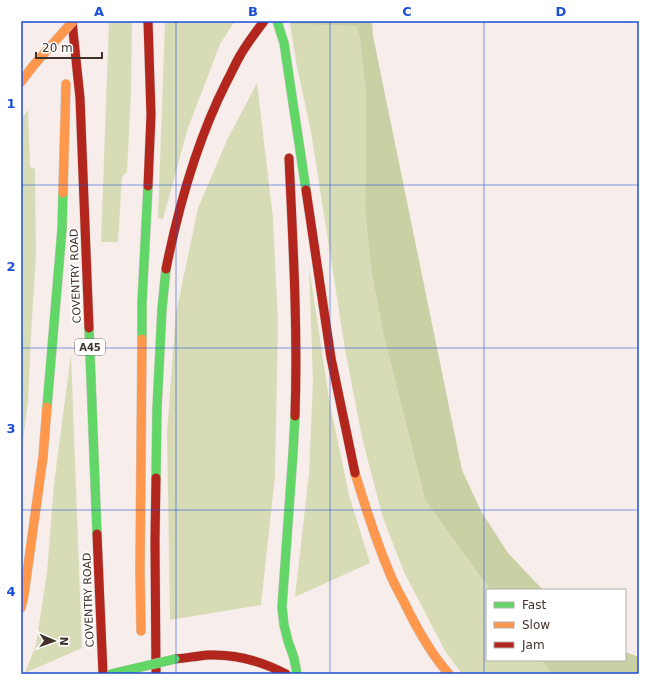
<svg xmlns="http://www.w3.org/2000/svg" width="660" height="695" viewBox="0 0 660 695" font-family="'DejaVu Sans',sans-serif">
	<rect width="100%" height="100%" fill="#f7eeeb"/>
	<g fill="#d7dcb7">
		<path d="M 109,21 L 132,21 L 131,94 L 127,172 L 122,177 L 118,242 L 101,242 Z"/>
		<path d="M 165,21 L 235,21 L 220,44 L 188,128 L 163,219 L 158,218 Z"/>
		<path d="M 290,24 L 357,26 L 360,39 L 366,94 L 366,137 L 365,210 L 371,270 L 384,337 L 425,500 L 490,590 L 487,590 L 487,660 L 542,660 L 552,674 L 462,674 L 445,651 L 404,572 L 383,518 L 362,438 L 345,349 L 311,132 L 297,67 Z"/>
		<path d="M 257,83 L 273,218 L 278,323 L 275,476 L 261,605 L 170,620 L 167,431 L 176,313 L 198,208 L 227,140 Z"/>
		<path d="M 28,110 L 30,167 L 35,169 L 36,255 L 31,335 L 28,401 L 21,456 L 21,119 Z"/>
		<path d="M 309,266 L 329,399 L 349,495 L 370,563 L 295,597 L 309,473 L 313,381 Z"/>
		<path d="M 71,354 L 82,648 L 25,673 L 36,645 L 47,572 L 54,484 Z"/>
	</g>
	<g fill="#c9d0a4">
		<path d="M 292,21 L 372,21 L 373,36 L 462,470 L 481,511 L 508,553 L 543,590 L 490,590 L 425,500 L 384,337 L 371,270 L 365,210 L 366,137 L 366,94 L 360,39 L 357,26 L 290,24 Z"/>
		<path d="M 625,652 L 639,657 L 639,674 L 552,674 L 542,660 L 625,660 Z"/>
	</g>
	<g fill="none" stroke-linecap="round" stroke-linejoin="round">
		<g stroke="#d2c9c6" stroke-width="10">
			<g id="fast">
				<path d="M 277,21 L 284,43 L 306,190"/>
				<path d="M 89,328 L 97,534"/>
				<path d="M 142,339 L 142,303 L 148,186"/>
				<path d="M 47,407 L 62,229 L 63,193"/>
				<path d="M 295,416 L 293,453 L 282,607 L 284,625 L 288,641 L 294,658 L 297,674"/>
				<path d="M 156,478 L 157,408 L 162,309 L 166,269"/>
			</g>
		</g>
		<g stroke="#d2c9c6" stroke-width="10">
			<g id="slow">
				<path d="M 21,82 L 33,66"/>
				<path d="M 63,193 L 66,84"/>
				<path d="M 355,473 C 365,506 375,538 388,569 C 392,580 398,591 404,602 C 416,627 430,653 449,674"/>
				<path d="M 21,608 L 24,595 L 43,457 L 47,407"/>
				<path d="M 141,631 L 140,572 L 142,339"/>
			</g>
		</g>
		<g stroke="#d2c9c6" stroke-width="10">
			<g id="jam">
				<path d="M 72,21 L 80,98 L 89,328"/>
				<path d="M 289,158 C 293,244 298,330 295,416"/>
				<path d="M 148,186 L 151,115 L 148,21"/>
				<path d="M 306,190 L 331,358 L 355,473"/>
				<path d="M 166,269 C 179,204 197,140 227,81 C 232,72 236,62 241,54 C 248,42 256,32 264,21"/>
				<path d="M 156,478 L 155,541 L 156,674"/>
				<path d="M 97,534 L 103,674"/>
				<path d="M 175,659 C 186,658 197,656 209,655 C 235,654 263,662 286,674"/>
			</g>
		</g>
		<use href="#fast" stroke="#63d668" stroke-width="9"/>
		<use href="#slow" stroke="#ff974d" stroke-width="9"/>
		<use href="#jam" stroke="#b3261e" stroke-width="9"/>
		<g stroke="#d2c9c6" stroke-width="10" stroke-linecap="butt">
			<path id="fast-bridge" d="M 111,674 L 175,659"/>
		</g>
		<g stroke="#d2c9c6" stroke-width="10" stroke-linecap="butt">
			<path id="slow-bridge" d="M 33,66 L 73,21"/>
		</g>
		<use href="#fast-bridge" stroke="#63d668" stroke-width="9"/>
		<use href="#slow-bridge" stroke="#ff974d" stroke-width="9"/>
	</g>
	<path fill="none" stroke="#1d4ed8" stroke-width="1" stroke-opacity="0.55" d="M 176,21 L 176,674M 330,21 L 330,674M 484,21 L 484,674M 21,185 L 639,185M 21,348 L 639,348M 21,510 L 639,510"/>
	<g text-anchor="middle" stroke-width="4" stroke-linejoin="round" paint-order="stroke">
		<rect fill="#fff" stroke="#7a706b" stroke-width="1" x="75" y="339" width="30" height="16" rx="3"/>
		<g font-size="10" font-weight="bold" fill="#41322c">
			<text x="90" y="351">A45</text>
		</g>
		<g font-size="11" fill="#41322c" stroke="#fff">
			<text transform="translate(75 276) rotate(-92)" y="4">COVENTRY ROAD</text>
			<text transform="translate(88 600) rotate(-92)" y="4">COVENTRY ROAD</text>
		</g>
	</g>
	<rect width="660" height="695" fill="none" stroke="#ffffff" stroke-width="44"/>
	<rect x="486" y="589" width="140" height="72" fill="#ffffff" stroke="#b3adab"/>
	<rect x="494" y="602" width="20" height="6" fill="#63d668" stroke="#b3adab"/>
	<text x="522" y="609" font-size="12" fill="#41322c">Fast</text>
	<rect x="494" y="622" width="20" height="6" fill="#ff974d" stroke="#b3adab"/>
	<text x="522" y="629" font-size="12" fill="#41322c">Slow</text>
	<rect x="494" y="642" width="20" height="6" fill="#b3261e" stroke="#b3adab"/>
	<text x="522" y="649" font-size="12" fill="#41322c">Jam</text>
	<g transform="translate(54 641) rotate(92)" stroke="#ffffff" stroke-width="3" paint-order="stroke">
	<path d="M0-3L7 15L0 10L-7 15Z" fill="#41322c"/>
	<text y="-6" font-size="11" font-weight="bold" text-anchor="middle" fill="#41322c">N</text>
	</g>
	<path d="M36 52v6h66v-6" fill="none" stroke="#41322c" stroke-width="2"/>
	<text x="42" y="52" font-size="12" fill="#41322c" stroke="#ffffff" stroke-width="3" paint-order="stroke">20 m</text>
	<rect x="22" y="22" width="616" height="651" fill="none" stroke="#1d4ed8" stroke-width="1.5"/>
	<g font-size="13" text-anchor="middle" font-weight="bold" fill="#1d4ed8">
		<text x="99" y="16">A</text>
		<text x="253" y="16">B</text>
		<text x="407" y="16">C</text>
		<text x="561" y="16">D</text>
		<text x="11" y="108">1</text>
		<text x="11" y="271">2</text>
		<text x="11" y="433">3</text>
		<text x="11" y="596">4</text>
	</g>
</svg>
